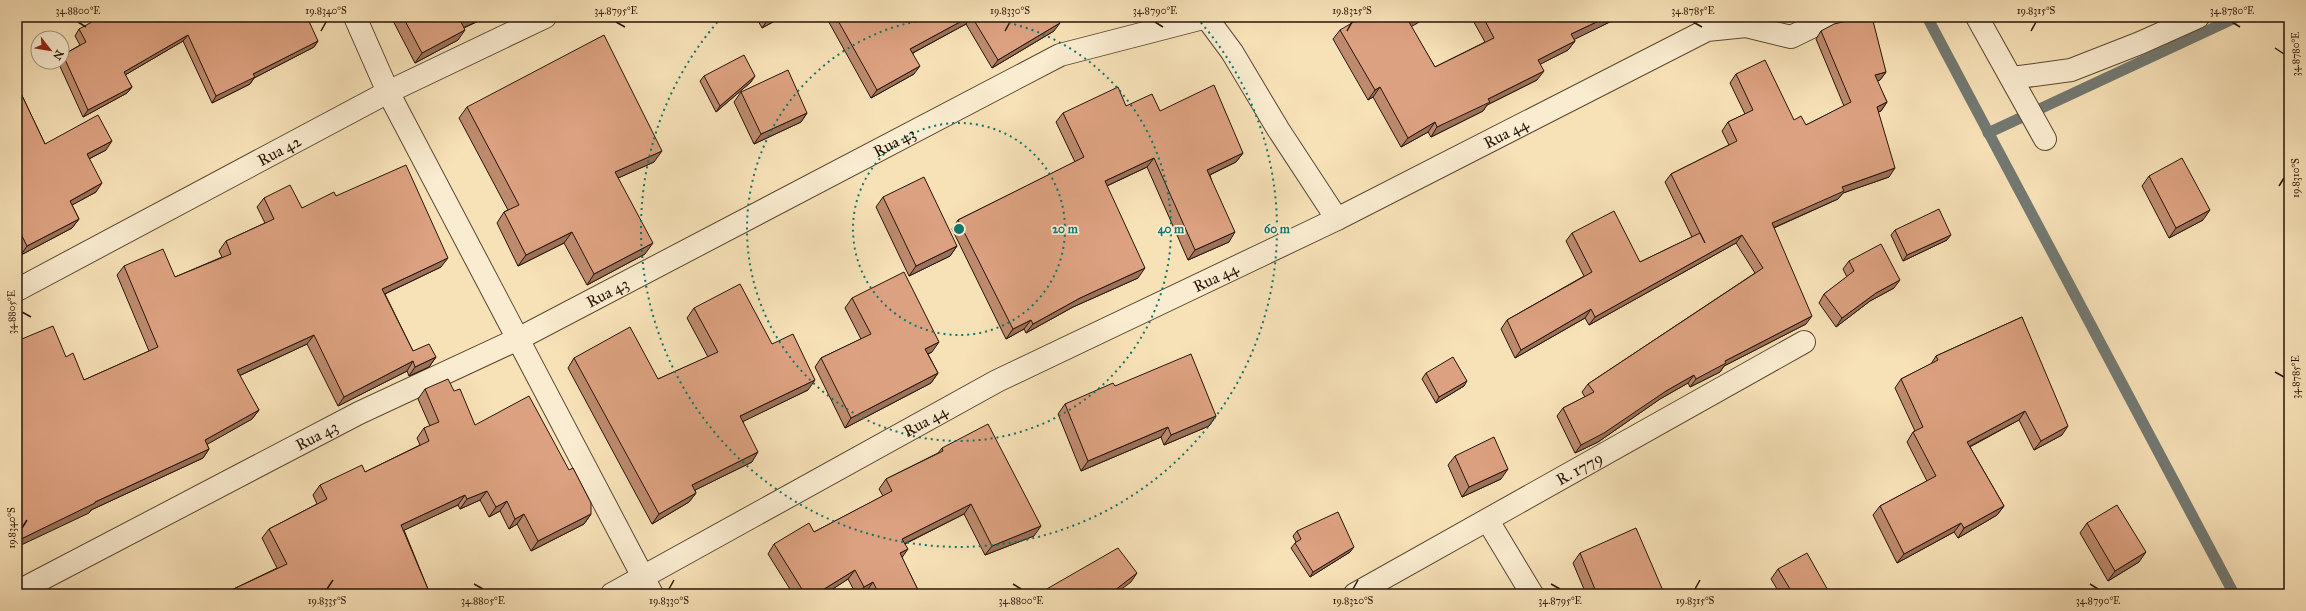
<svg xmlns="http://www.w3.org/2000/svg" width="2306" height="611" viewBox="0 0 2306 611" font-family="'IM FELL Great Primer',serif">
	<rect width="100%" height="100%" fill="#f7e1b7"/>
	<filter id="stains"><feTurbulence type="fractalNoise" baseFrequency=".005" numOctaves="4"/><feColorMatrix values="0 0 0 0 .2 0 0 0 0 .09 0 0 0 0 .02 0 0 0 .5 -.17"/></filter>
	<radialGradient id="worn" r=".72"><stop offset=".6" stop-color="#630" stop-opacity="0"/><stop offset="1" stop-color="#630" stop-opacity=".3"/></radialGradient>
	<g fill="none" stroke-linecap="round" stroke-linejoin="round">
		<g stroke="#727972" stroke-width="11">
			<path d="M 1927,17 L 2234,594"/>
			<path d="M 1988,133 L 2237,17"/>
		</g>
		<g stroke="#5c4833" stroke-width="24">
			<g id="minor">
				<path d="M 355,17 L 388,92 L 652,594"/>
				<path d="M 1206,17 L 1232,52 L 1278,129 L 1337,219"/>
				<path d="M 1977,17 L 2045,139"/>
				<path d="M 2012,78 L 2071,70 L 2140,43 L 2198,17"/>
				<path id="s1" d="M 17,290 L 388,92 L 545,17"/>
				<path d="M 1488,521 L 1532,594"/>
				<path id="s2" d="M 17,592 L 359,413 L 518,339 L 1060,55 L 1207,17"/>
				<path id="s3" d="M 612,594 L 997,381 L 1337,219 L 1707,30 L 1746,26 L 1791,37 L 1832,17"/>
				<path id="s4" d="M 1355,594 L 1804,342"/>
			</g>
		</g>
		<use href="#minor" stroke="#faecd0" stroke-width="22"/>
	</g>
	<g fill="#bd8a6e" stroke="#291507">
		<path d="M 391,17 L 487,17 L 464,28 L 458,40 L 415,63 Z"/>
		<path d="M 756,17 L 782,17 L 762,28 Z"/>
		<path d="M 826,17 L 1057,17 L 1054,31 L 992,68 L 966,24 L 913,53 L 914,74 L 871,98 Z"/>
		<path d="M 1471,17 L 1620,17 L 1574,39 L 1575,41 L 1568,50 L 1540,64 L 1537,80 L 1487,105 L 1483,111 L 1431,137 L 1428,132 L 1401,147 L 1373,97 L 1368,100 L 1333,39 L 1340,30 L 1411,27 L 1435,67 L 1485,42 Z"/>
		<path d="M 79,29 L 318,41 L 314,47 L 254,78 L 250,84 L 212,103 L 183,41 L 125,75 L 132,87 L 127,93 L 83,117 L 58,62 L 62,62 L 63,55 L 80,45 L 75,36 Z"/>
		<path d="M 1821,31 L 1886,72 L 1880,80 L 1877,81 L 1887,102 L 1881,111 L 1878,112 L 1889,177 L 1843,193 L 1838,199 L 1774,228 L 1806,324 L 1724,366 L 1720,372 L 1690,387 L 1688,383 L 1660,399 L 1598,442 L 1575,453 L 1557,416 L 1563,408 L 1585,397 L 1582,392 L 1588,384 L 1755,273 L 1736,243 L 1589,325 L 1585,318 L 1515,358 L 1501,329 L 1507,320 L 1584,276 L 1566,241 L 1572,233 L 1640,262 L 1692,237 L 1665,182 L 1671,174 L 1729,145 L 1722,131 L 1728,122 L 1745,114 L 1730,83 L 1736,74 L 1794,120 L 1806,125 L 1844,106 L 1816,39 Z"/>
		<path d="M 704,76 L 751,82 L 716,112 L 700,81 Z"/>
		<path d="M 17,85 L 45,144 L 106,150 L 89,159 L 96,192 L 72,205 L 79,219 L 72,228 L 21,255 L 17,247 Z"/>
		<path d="M 741,92 L 807,113 L 801,122 L 754,144 L 734,102 Z"/>
		<path d="M 1126,106 L 1160,111 L 1243,153 L 1236,162 L 1210,175 L 1229,242 L 1188,260 L 1147,167 L 1107,186 L 1138,278 L 1073,307 L 1026,333 L 1024,329 L 1006,339 L 952,229 L 958,220 L 1075,162 L 1056,122 L 1063,113 Z"/>
		<path d="M 467,107 L 654,162 L 618,178 L 645,254 L 587,285 L 564,243 L 518,266 L 497,223 L 504,212 L 508,210 L 459,118 Z"/>
		<path d="M 2149,176 L 2203,220 L 2169,238 L 2142,186 Z"/>
		<path d="M 336,196 L 441,267 L 385,294 L 413,351 L 436,357 L 429,367 L 409,376 L 407,371 L 338,406 L 307,344 L 239,376 L 259,410 L 252,419 L 207,444 L 209,449 L 203,458 L 91,510 L 89,513 L 66,357 L 84,380 L 149,351 L 117,275 L 124,266 L 175,277 L 222,257 L 219,251 L 226,241 L 265,223 L 257,207 L 264,198 L 302,208 Z"/>
		<path d="M 883,197 L 957,246 L 950,256 L 909,276 L 876,207 Z"/>
		<path d="M 1895,230 L 1947,240 L 1903,261 L 1891,235 Z"/>
		<path d="M 1849,261 L 1894,288 L 1870,301 L 1836,327 L 1819,303 L 1824,294 L 1847,277 L 1843,269 Z"/>
		<path d="M 852,298 L 932,352 L 928,354 L 938,373 L 931,383 L 845,428 L 815,367 L 821,358 L 861,339 L 845,308 Z"/>
		<path d="M 694,308 L 772,344 L 808,390 L 743,421 L 752,462 L 695,490 L 696,493 L 689,502 L 652,524 L 568,368 L 574,358 L 658,379 L 708,357 L 687,318 Z"/>
		<path d="M 2022,317 L 2062,435 L 2034,450 L 2019,420 L 1970,447 L 2004,506 L 1997,515 L 1958,538 L 1954,532 L 1897,563 L 1873,515 L 1880,506 L 1927,481 L 1907,442 L 1913,432 L 1915,431 L 1895,388 L 1901,379 L 1931,364 L 1936,356 Z"/>
		<path d="M 1426,373 L 1464,386 L 1436,403 L 1422,379 Z"/>
		<path d="M 1115,386 L 1216,416 L 1209,426 L 1164,445 L 1161,437 L 1081,471 L 1058,414 L 1065,404 Z"/>
		<path d="M 425,389 L 454,391 L 475,425 L 591,514 L 584,524 L 531,551 L 517,524 L 509,529 L 500,511 L 489,517 L 480,500 L 460,509 L 458,505 L 404,530 L 430,594 L 223,594 L 277,568 L 262,538 L 269,529 L 317,504 L 313,495 L 320,485 L 365,472 L 420,445 L 417,438 L 424,428 L 430,426 L 418,399 Z"/>
		<path d="M 942,448 L 1034,536 L 985,555 L 964,514 L 905,544 L 902,558 L 920,594 L 867,594 L 866,592 L 863,594 L 856,594 L 848,579 L 825,594 L 793,594 L 768,554 L 774,544 L 814,532 L 883,496 L 879,489 L 886,479 L 938,453 Z"/>
		<path d="M 1455,456 L 1501,479 L 1462,497 L 1448,465 Z"/>
		<path d="M 2087,523 L 2139,562 L 2108,581 L 2080,533 Z"/>
		<path d="M 1297,531 L 1350,552 L 1310,577 L 1291,548 L 1296,542 L 1293,536 Z"/>
		<path d="M 1580,553 L 1663,594 L 1586,594 L 1573,563 Z"/>
		<path d="M 1778,569 L 1830,594 L 1780,594 L 1771,579 Z"/>
	</g>
	<g fill="#9a715a" stroke="#291507">
		<path d="M 472,17 L 487,17 L 454,32 L 461,22 Z"/>
		<path d="M 770,17 L 782,17 L 762,28 L 769,18 Z"/>
		<path d="M 969,17 L 970,17 L 966,24 L 905,57 L 910,49 Z"/>
		<path d="M 1418,17 L 1428,17 L 1402,32 L 1409,22 Z"/>
		<path d="M 1607,17 L 1620,17 L 1565,44 L 1571,34 Z"/>
		<path d="M 1060,23 L 1054,31 L 992,68 L 998,60 Z"/>
		<path d="M 465,30 L 458,40 L 415,63 L 422,53 Z"/>
		<path d="M 188,35 L 183,41 L 120,78 L 124,72 Z"/>
		<path d="M 318,41 L 314,47 L 254,78 L 250,84 L 212,103 L 216,96 L 253,74 Z"/>
		<path d="M 1575,41 L 1568,50 L 1531,69 L 1538,60 Z"/>
		<path d="M 920,66 L 914,74 L 871,98 L 877,90 Z"/>
		<path d="M 1544,71 L 1537,80 L 1487,105 L 1483,111 L 1431,137 L 1437,127 L 1488,99 Z"/>
		<path d="M 1886,72 L 1880,80 L 1869,84 L 1875,75 Z"/>
		<path d="M 755,76 L 751,82 L 716,112 L 720,106 Z"/>
		<path d="M 132,87 L 127,93 L 83,117 L 88,110 Z"/>
		<path d="M 1380,87 L 1373,97 L 1368,100 L 1375,90 Z"/>
		<path d="M 1887,102 L 1881,111 L 1871,115 L 1877,107 Z"/>
		<path d="M 807,113 L 801,122 L 754,144 L 761,134 Z"/>
		<path d="M 1435,122 L 1428,132 L 1401,147 L 1408,138 Z"/>
		<path d="M 112,141 L 106,150 L 81,163 L 87,154 Z"/>
		<path d="M 662,151 L 654,162 L 607,183 L 615,172 Z"/>
		<path d="M 1243,153 L 1236,162 L 1201,179 L 1207,170 Z"/>
		<path d="M 1154,158 L 1147,167 L 1098,190 L 1105,181 Z"/>
		<path d="M 1895,168 L 1889,177 L 1843,193 L 1838,199 L 1766,231 L 1772,223 L 1842,187 Z"/>
		<path d="M 102,183 L 96,192 L 63,210 L 70,201 Z"/>
		<path d="M 2210,210 L 2203,220 L 2169,238 L 2176,228 Z"/>
		<path d="M 79,219 L 72,228 L 21,255 L 27,246 Z"/>
		<path d="M 572,232 L 564,243 L 518,266 L 526,255 Z"/>
		<path d="M 1235,232 L 1229,242 L 1188,260 L 1195,250 Z"/>
		<path d="M 1742,235 L 1736,243 L 1589,325 L 1595,317 Z"/>
		<path d="M 1951,235 L 1947,240 L 1903,261 L 1907,255 Z"/>
		<path d="M 653,243 L 645,254 L 587,285 L 594,274 Z"/>
		<path d="M 957,246 L 950,256 L 909,276 L 916,266 Z"/>
		<path d="M 448,258 L 441,267 L 376,298 L 382,289 Z"/>
		<path d="M 1145,268 L 1138,278 L 1073,307 L 1026,333 L 1033,324 L 1080,298 Z"/>
		<path d="M 1900,280 L 1894,288 L 1870,301 L 1836,327 L 1842,318 L 1876,293 Z"/>
		<path d="M 1591,309 L 1585,318 L 1515,358 L 1521,350 Z"/>
		<path d="M 1812,316 L 1806,324 L 1724,366 L 1720,372 L 1690,387 L 1696,379 L 1725,361 Z"/>
		<path d="M 1031,320 L 1024,329 L 1006,339 L 1013,329 Z"/>
		<path d="M 314,335 L 307,344 L 230,380 L 237,370 Z"/>
		<path d="M 939,342 L 932,352 L 919,358 L 925,349 Z"/>
		<path d="M 436,357 L 429,367 L 409,376 L 415,367 Z"/>
		<path d="M 413,361 L 407,371 L 338,406 L 344,397 Z"/>
		<path d="M 938,373 L 931,383 L 845,428 L 851,418 Z"/>
		<path d="M 1694,375 L 1688,383 L 1660,399 L 1598,442 L 1575,453 L 1581,445 L 1666,391 Z"/>
		<path d="M 815,380 L 808,390 L 734,426 L 740,416 Z"/>
		<path d="M 1467,381 L 1464,386 L 1436,403 L 1439,397 Z"/>
		<path d="M 259,410 L 252,419 L 199,449 L 205,440 Z"/>
		<path d="M 2025,411 L 2019,420 L 1961,451 L 1967,442 Z"/>
		<path d="M 1216,416 L 1209,426 L 1164,445 L 1171,435 Z"/>
		<path d="M 2068,426 L 2062,435 L 2034,450 L 2041,441 Z"/>
		<path d="M 1168,427 L 1161,437 L 1081,471 L 1088,461 Z"/>
		<path d="M 209,449 L 203,458 L 91,510 L 89,513 L 17,547 L 17,541 L 95,502 Z"/>
		<path d="M 758,452 L 752,462 L 685,495 L 692,485 Z"/>
		<path d="M 1508,469 L 1501,479 L 1462,497 L 1469,487 Z"/>
		<path d="M 487,491 L 480,500 L 460,509 L 467,499 Z"/>
		<path d="M 696,493 L 689,502 L 652,524 L 659,514 Z"/>
		<path d="M 465,495 L 458,505 L 394,535 L 401,525 Z"/>
		<path d="M 507,501 L 500,511 L 489,517 L 496,507 Z"/>
		<path d="M 971,504 L 964,514 L 896,548 L 902,539 Z"/>
		<path d="M 2004,506 L 1997,515 L 1958,538 L 1964,528 Z"/>
		<path d="M 524,514 L 517,524 L 509,529 L 515,519 Z"/>
		<path d="M 591,514 L 584,524 L 531,551 L 538,541 Z"/>
		<path d="M 1961,523 L 1954,532 L 1897,563 L 1904,554 Z"/>
		<path d="M 1041,526 L 1034,536 L 985,555 L 992,546 Z"/>
		<path d="M 1354,547 L 1350,552 L 1310,577 L 1313,572 Z"/>
		<path d="M 908,549 L 901,559 L 900,553 Z"/>
		<path d="M 2146,552 L 2139,562 L 2108,581 L 2115,571 Z"/>
		<path d="M 855,570 L 848,579 L 825,594 L 816,594 Z"/>
		<path d="M 1137,573 L 1131,582 L 1115,594 L 1110,594 Z"/>
		<path d="M 873,582 L 866,592 L 863,594 L 859,594 L 864,587 Z"/>
	</g>
	<g fill="#dca180" stroke="#291507">
		<path d="M 101,17 L 307,17 L 318,41 L 253,74 L 255,77 L 216,96 L 188,35 L 124,72 L 132,87 L 88,110 L 63,55 L 86,42 L 79,29 Z"/>
		<path d="M 403,17 L 472,17 L 461,22 L 465,30 L 422,53 Z"/>
		<path d="M 836,17 L 969,17 L 910,49 L 920,66 L 877,90 Z"/>
		<path d="M 972,17 L 1057,17 L 1060,23 L 998,60 Z"/>
		<path d="M 1362,17 L 1418,17 L 1409,22 L 1435,67 L 1494,38 L 1483,17 L 1607,17 L 1571,34 L 1575,41 L 1538,60 L 1544,71 L 1488,99 L 1490,102 L 1437,127 L 1435,122 L 1408,138 L 1380,87 L 1375,90 L 1340,30 Z"/>
		<path d="M 1863,17 L 1872,17 L 1886,72 L 1875,75 L 1887,102 L 1877,107 L 1895,168 L 1842,187 L 1844,191 L 1772,223 L 1812,316 L 1725,361 L 1726,363 L 1696,379 L 1694,375 L 1666,391 L 1604,433 L 1581,445 L 1563,408 L 1594,392 L 1588,384 L 1763,268 L 1742,235 L 1595,317 L 1591,309 L 1521,350 L 1507,320 L 1592,272 L 1572,233 L 1614,211 L 1640,262 L 1700,233 L 1705,243 L 1671,174 L 1737,141 L 1728,122 L 1753,110 L 1736,74 L 1765,60 L 1794,120 L 1801,116 L 1806,125 L 1851,102 L 1821,31 L 1834,24 Z"/>
		<path d="M 604,35 L 662,151 L 615,172 L 653,243 L 594,274 L 572,232 L 526,255 L 504,212 L 519,205 L 467,107 Z"/>
		<path d="M 744,55 L 755,76 L 720,106 L 704,76 Z"/>
		<path d="M 788,70 L 807,113 L 761,134 L 741,92 Z"/>
		<path d="M 17,85 L 45,144 L 98,115 L 112,141 L 87,154 L 102,183 L 70,201 L 79,219 L 27,246 L 17,226 Z"/>
		<path d="M 1214,85 L 1243,153 L 1207,170 L 1235,232 L 1195,250 L 1154,158 L 1105,181 L 1145,268 L 1080,298 L 1033,324 L 1031,320 L 1013,329 L 958,220 L 1084,157 L 1063,113 L 1118,87 L 1126,106 L 1152,94 L 1160,111 Z"/>
		<path d="M 2182,158 L 2210,210 L 2176,228 L 2149,176 Z"/>
		<path d="M 406,165 L 448,258 L 382,289 L 413,351 L 429,344 L 436,357 L 415,367 L 413,361 L 344,397 L 314,335 L 237,370 L 259,410 L 205,440 L 209,449 L 95,502 L 95,503 L 17,541 L 17,341 L 53,326 L 66,357 L 73,353 L 84,380 L 158,347 L 124,266 L 163,249 L 175,277 L 231,254 L 226,241 L 274,219 L 264,198 L 290,185 L 302,208 L 334,192 L 336,196 Z"/>
		<path d="M 924,177 L 957,246 L 916,266 L 883,197 Z"/>
		<path d="M 1939,209 L 1951,235 L 1907,255 L 1895,230 Z"/>
		<path d="M 1881,244 L 1900,280 L 1876,293 L 1842,318 L 1824,294 L 1854,271 L 1849,261 Z"/>
		<path d="M 904,272 L 939,342 L 925,349 L 938,373 L 851,418 L 821,358 L 871,334 L 852,298 Z"/>
		<path d="M 740,284 L 772,344 L 793,334 L 815,380 L 740,416 L 758,452 L 692,485 L 696,493 L 659,514 L 574,358 L 630,327 L 658,379 L 718,352 L 694,308 Z"/>
		<path d="M 2022,317 L 2068,426 L 2041,441 L 2025,411 L 1967,442 L 2004,506 L 1964,528 L 1961,523 L 1904,554 L 1880,506 L 1936,476 L 1913,432 L 1923,427 L 1901,379 L 1938,360 L 1936,356 Z"/>
		<path d="M 1191,354 L 1216,416 L 1171,435 L 1168,427 L 1088,461 L 1065,404 L 1113,383 L 1115,386 Z"/>
		<path d="M 1453,357 L 1467,381 L 1439,397 L 1426,373 Z"/>
		<path d="M 448,379 L 454,391 L 460,389 L 475,425 L 529,396 L 569,470 L 573,468 L 591,503 L 591,514 L 538,541 L 524,514 L 515,519 L 507,501 L 496,507 L 487,491 L 467,499 L 465,495 L 401,525 L 430,594 L 373,594 L 371,591 L 366,594 L 223,594 L 287,564 L 269,529 L 327,499 L 320,485 L 362,465 L 365,472 L 429,441 L 424,428 L 439,422 L 425,389 Z"/>
		<path d="M 988,424 L 1041,526 L 992,546 L 971,504 L 902,539 L 908,549 L 900,553 L 920,594 L 879,594 L 873,582 L 864,587 L 855,570 L 816,594 L 805,594 L 774,544 L 809,523 L 814,532 L 892,491 L 886,479 L 943,451 L 942,448 Z"/>
		<path d="M 1494,437 L 1508,469 L 1469,487 L 1455,456 Z"/>
		<path d="M 2117,505 L 2146,552 L 2115,571 L 2087,523 Z"/>
		<path d="M 1338,512 L 1354,547 L 1313,572 L 1295,543 L 1301,539 L 1297,531 Z"/>
		<path d="M 1636,528 L 1664,593 L 1661,594 L 1597,594 L 1580,553 Z"/>
		<path d="M 1118,548 L 1137,573 L 1110,594 L 1038,594 Z"/>
		<path d="M 1807,553 L 1830,594 L 1793,594 L 1778,569 Z"/>
	</g>
	<path fill="none" stroke="#291507" stroke-width="1.5" d="M 78,22 L 86,27M 616,22 L 625,27M 1155,22 L 1163,27M 1693,22 L 1702,27M 2232,22 L 2240,27M 321,31 L 326,22M 1005,31 L 1010,22M 1347,31 L 1352,22M 2031,31 L 2036,22M 2275,48 L 2284,54M 2279,186 L 2284,178M 22,312 L 31,317M 2275,372 L 2284,377M 22,528 L 27,520M 474,584 L 483,589M 1013,584 L 1021,589M 1551,584 L 1560,589M 2090,584 L 2098,589M 327,589 L 333,580M 669,589 L 674,580M 1353,589 L 1358,580M 1695,589 L 1700,580"/>
	<g fill="none" stroke="#0f766e" stroke-width="2" stroke-dasharray="2 4">
		<circle cx="959" cy="229" r="106"/>
		<path d="M961 17A212 212 0 1 1 957 17"/>
		<path d="M1197 18A318 318 0 1 1 721 18"/>
	</g>
	<g text-anchor="middle" stroke-width="3.5" stroke-linejoin="round" paint-order="stroke">
		<g font-size="16" fill="#291507" stroke="#faecd0">
			<text dy="6" stroke="none"><textPath href="#s3" startOffset="1006">Rua 44</textPath></text>
			<text dy="6" stroke="none"><textPath href="#s2" startOffset="986">Rua 43</textPath></text>
			<text dy="6" stroke="none"><textPath href="#s1" startOffset="297">Rua 42</textPath></text>
			<text dy="6" stroke="none"><textPath href="#s3" startOffset="682">Rua 44</textPath></text>
			<text dy="6" stroke="none"><textPath href="#s2" startOffset="662">Rua 43</textPath></text>
			<text dy="6" stroke="none"><textPath href="#s3" startOffset="358">Rua 44</textPath></text>
			<text dy="6" stroke="none"><textPath href="#s2" startOffset="338">Rua 43</textPath></text>
			<text dy="6" stroke="none"><textPath href="#s4" startOffset="257">R. 1779</textPath></text>
		</g>
	</g>
	<circle cx="959" cy="229" r="6" fill="#0f766e" stroke="#faecd0" stroke-width="2"/>
	<g font-size="12" text-anchor="middle" font-weight="bold" fill="#0f766e" stroke="#faecd0" stroke-width="3.5" stroke-linejoin="round" paint-order="stroke">
		<text x="1065" y="233">20 m</text>
		<text x="1171" y="233">40 m</text>
		<text x="1277" y="233">60 m</text>
	</g>
	<rect width="2306" height="611" fill="none" stroke="#f7e1b7" stroke-width="44"/>
	<g transform="translate(50 50) rotate(121)"><circle r="19" fill="#faecd0" stroke="#a69680"/>
	<path d="M0-3L7 15L0 10L-7 15Z" fill="#8f2418"/>
	<text y="-6" font-size="11" font-weight="bold" text-anchor="middle" fill="#291507">N</text>
	</g>
	<rect x="22" y="22" width="2262" height="567" fill="none" stroke="#291507" stroke-width="1.5"/>
	<g font-size="10" text-anchor="middle" fill="#291507">
		<text x="78" y="14">34.8800°E</text>
		<text x="326" y="14">19.8340°S</text>
		<text x="616" y="14">34.8795°E</text>
		<text x="1010" y="14">19.8330°S</text>
		<text x="1155" y="14">34.8790°E</text>
		<text x="1352" y="14">19.8325°S</text>
		<text x="1693" y="14">34.8785°E</text>
		<text x="2036" y="14">19.8315°S</text>
		<text x="2232" y="14">34.8780°E</text>
		<text transform="translate(2295 54) rotate(-90)" y="4">34.8780°E</text>
		<text transform="translate(2295 178) rotate(-90)" y="4">19.8310°S</text>
		<text transform="translate(11 312) rotate(-90)" y="4">34.8805°E</text>
		<text transform="translate(2295 377) rotate(-90)" y="4">34.8785°E</text>
		<text transform="translate(11 528) rotate(-90)" y="4">19.8340°S</text>
		<text x="327" y="604">19.8335°S</text>
		<text x="483" y="604">34.8805°E</text>
		<text x="669" y="604">19.8330°S</text>
		<text x="1021" y="604">34.8800°E</text>
		<text x="1353" y="604">19.8320°S</text>
		<text x="1560" y="604">34.8795°E</text>
		<text x="1695" y="604">19.8315°S</text>
		<text x="2098" y="604">34.8790°E</text>
	</g>
	<rect width="100%" height="100%" filter="url(#stains)"/>
	<rect width="100%" height="100%" fill="url(#worn)"/>
</svg>
